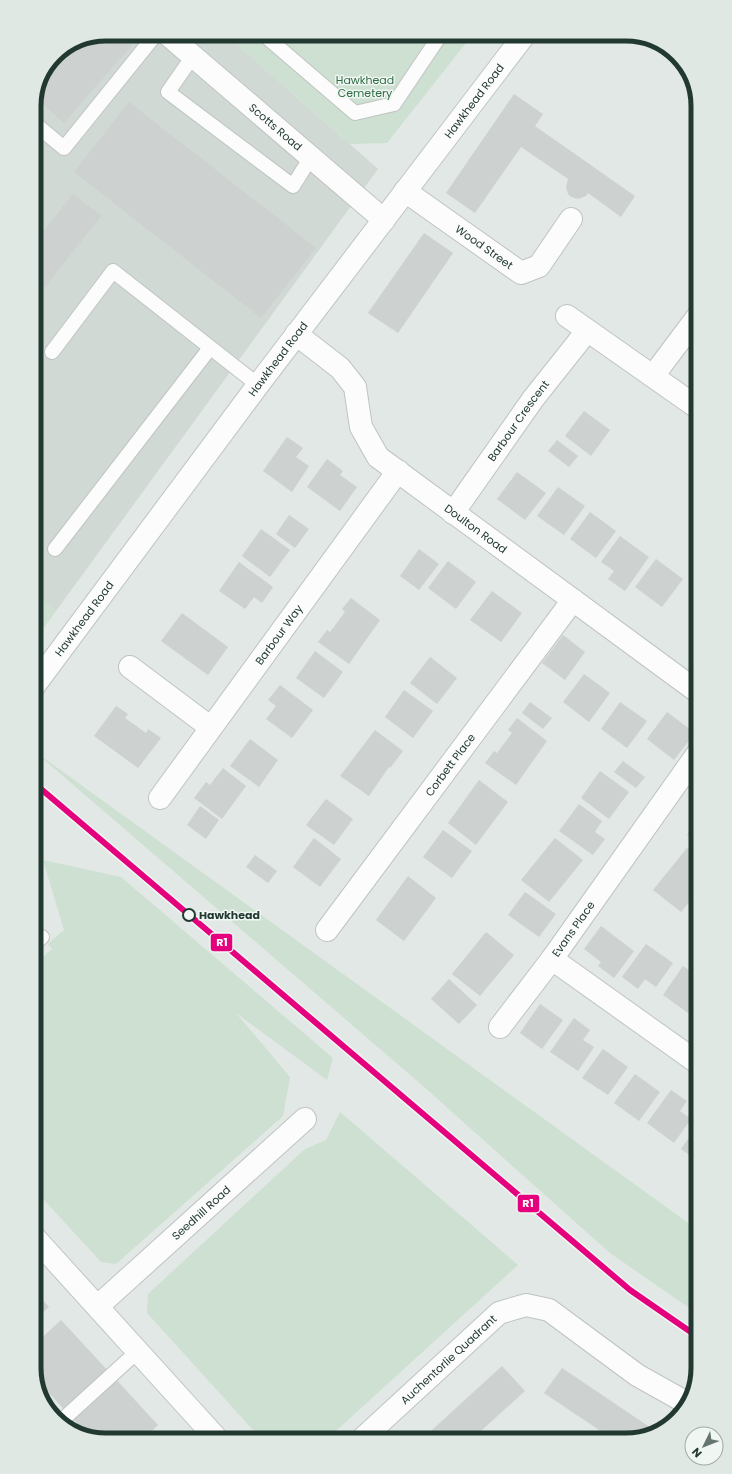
<svg xmlns="http://www.w3.org/2000/svg" width="732" height="1474" viewBox="0 0 732 1474" font-family="Poppins,sans-serif">
	<rect width="100%" height="100%" fill="#e2e8e5"/>
	<path fill="#d1d9d5" d="M 106,34 L 225,34 L 378,169 L 56,611 L 34,594 L 34,102 L 55,55 Z"/>
	<g fill="#cde0d1">
		<path d="M 225,34 L 473,34 L 387,143 L 350,144 Z"/>
		<path d="M 34,594 L 56,611 L 34,641 Z"/>
		<path d="M 34,751 L 698,1230 L 698,1314 L 610,1253 L 423,1086 Z"/>
		<path d="M 43,860 L 121,877 L 333,1058 L 327,1080 L 236,1013 L 290,1077 L 283,1116 L 116,1264 L 101,1262 L 34,1189 L 34,965 L 52,949 L 48,944 L 64,930 Z"/>
		<path d="M 340,1112 L 518,1265 L 326,1440 L 262,1440 L 147,1313 L 148,1294 L 305,1149 L 326,1140 Z"/>
	</g>
	<g fill="#cdd1cf">
		<path d="M 106,34 L 120,34 L 132,45 L 64,123 L 36,98 L 55,55 L 79,39 Z"/>
		<path d="M 514,94 L 543,114 L 535,126 L 635,196 L 621,217 L 588,193 L 586,196 L 578,199 L 571,197 L 568,194 L 566,187 L 568,179 L 521,147 L 475,213 L 446,193 Z"/>
		<path d="M 129,102 L 316,248 L 261,318 L 74,172 Z"/>
		<path d="M 73,194 L 101,216 L 45,287 L 34,279 L 34,243 Z"/>
		<path d="M 424,233 L 453,253 L 398,333 L 368,313 Z"/>
		<path d="M 584,411 L 610,430 L 591,456 L 565,436 Z"/>
		<path d="M 287,437 L 303,448 L 296,457 L 309,466 L 292,492 L 263,471 Z"/>
		<path d="M 557,440 L 578,456 L 569,467 L 548,451 Z"/>
		<path d="M 327,459 L 343,471 L 340,475 L 357,487 L 340,511 L 307,487 Z"/>
		<path d="M 517,472 L 546,493 L 525,520 L 497,499 Z"/>
		<path d="M 558,487 L 585,506 L 564,535 L 537,516 Z"/>
		<path d="M 590,512 L 616,531 L 596,558 L 570,539 Z"/>
		<path d="M 289,515 L 309,529 L 295,548 L 276,534 Z"/>
		<path d="M 261,529 L 290,550 L 270,577 L 242,556 Z"/>
		<path d="M 620,536 L 649,557 L 625,591 L 608,579 L 614,571 L 601,562 Z"/>
		<path d="M 419,549 L 439,564 L 419,590 L 400,576 Z"/>
		<path d="M 656,559 L 683,579 L 662,607 L 635,587 Z"/>
		<path d="M 448,561 L 476,582 L 456,609 L 428,588 Z"/>
		<path d="M 239,562 L 273,587 L 262,603 L 254,597 L 245,609 L 219,591 Z"/>
		<path d="M 492,591 L 522,613 L 501,642 L 470,620 Z"/>
		<path d="M 351,598 L 380,620 L 349,664 L 318,642 L 327,630 L 330,632 L 345,612 L 342,609 Z"/>
		<path d="M 182,613 L 228,647 L 208,675 L 161,641 Z"/>
		<path d="M 563,635 L 585,652 L 565,680 L 542,663 Z"/>
		<path d="M 315,651 L 343,672 L 324,698 L 296,678 Z"/>
		<path d="M 430,657 L 457,678 L 437,704 L 410,683 Z"/>
		<path d="M 584,674 L 610,693 L 589,722 L 563,702 Z"/>
		<path d="M 280,685 L 313,710 L 292,738 L 266,719 L 276,706 L 268,700 Z"/>
		<path d="M 404,690 L 433,711 L 413,738 L 385,717 Z"/>
		<path d="M 530,702 L 552,718 L 543,729 L 522,713 Z"/>
		<path d="M 620,702 L 647,721 L 627,748 L 601,729 Z"/>
		<path d="M 116,706 L 128,714 L 125,718 L 146,733 L 148,729 L 161,738 L 138,768 L 94,736 Z"/>
		<path d="M 667,712 L 695,733 L 674,760 L 647,739 Z"/>
		<path d="M 517,718 L 547,741 L 516,785 L 485,763 L 494,751 L 497,753 L 512,733 L 508,730 Z"/>
		<path d="M 375,730 L 403,751 L 390,768 L 389,767 L 369,796 L 340,776 Z"/>
		<path d="M 250,739 L 278,760 L 259,787 L 230,766 Z"/>
		<path d="M 623,761 L 645,777 L 636,788 L 614,772 Z"/>
		<path d="M 223,768 L 246,786 L 222,819 L 194,798 L 206,782 L 210,785 Z"/>
		<path d="M 600,771 L 629,792 L 609,819 L 581,798 Z"/>
		<path d="M 479,780 L 508,802 L 476,845 L 448,823 Z"/>
		<path d="M 326,799 L 353,819 L 334,845 L 306,825 Z"/>
		<path d="M 579,804 L 602,821 L 595,832 L 605,839 L 593,855 L 559,831 Z"/>
		<path d="M 200,806 L 219,820 L 206,839 L 187,825 Z"/>
		<path d="M 696,823 L 698,825 L 698,843 L 687,835 Z"/>
		<path d="M 443,830 L 472,851 L 452,878 L 423,857 Z"/>
		<path d="M 314,838 L 341,859 L 320,887 L 293,867 Z"/>
		<path d="M 555,838 L 583,860 L 549,902 L 521,880 Z"/>
		<path d="M 687,848 L 698,857 L 698,891 L 681,912 L 653,890 Z"/>
		<path d="M 255,855 L 277,871 L 268,883 L 246,867 Z"/>
		<path d="M 408,876 L 436,898 L 404,941 L 376,920 Z"/>
		<path d="M 525,892 L 556,914 L 539,937 L 508,915 Z"/>
		<path d="M 601,926 L 634,951 L 614,978 L 598,966 L 601,962 L 584,949 Z"/>
		<path d="M 486,932 L 514,955 L 480,996 L 452,974 Z"/>
		<path d="M 646,944 L 673,963 L 656,987 L 645,979 L 638,989 L 622,977 Z"/>
		<path d="M 683,966 L 698,976 L 698,998 L 688,1013 L 663,995 Z"/>
		<path d="M 449,979 L 477,1005 L 459,1024 L 431,999 Z"/>
		<path d="M 540,1004 L 563,1020 L 542,1049 L 520,1033 Z"/>
		<path d="M 574,1018 L 590,1030 L 583,1040 L 594,1047 L 578,1071 L 550,1052 Z"/>
		<path d="M 603,1049 L 628,1067 L 608,1095 L 582,1078 Z"/>
		<path d="M 635,1074 L 660,1092 L 639,1121 L 614,1103 Z"/>
		<path d="M 671,1090 L 687,1101 L 680,1111 L 691,1119 L 674,1143 L 647,1123 Z"/>
		<path d="M 698,1125 L 698,1161 L 681,1149 Z"/>
		<path d="M 34,1291 L 49,1307 L 34,1320 Z"/>
		<path d="M 61,1320 L 158,1425 L 142,1440 L 102,1440 L 87,1434 L 36,1379 L 34,1368 L 34,1345 Z"/>
		<path d="M 502,1366 L 525,1391 L 471,1440 L 421,1440 Z"/>
		<path d="M 562,1368 L 657,1432 L 653,1435 L 626,1440 L 614,1440 L 544,1393 Z"/>
	</g>
	<g fill="none" stroke-linecap="round" stroke-linejoin="round">
		<g stroke="#bfc4c2" stroke-width="16">
			<g id="lane">
				<path d="M 263,34 L 355,113 L 394,104 L 441,34"/>
				<path d="M 193,56 L 168,92 L 293,186 L 311,157"/>
				<path d="M 34,123 L 64,148 L 156,34"/>
				<path d="M 52,352 L 113,271 L 258,385"/>
				<path d="M 55,549 L 210,348"/>
				<path d="M 34,944 L 42,937"/>
				<path d="M 60,1422 L 138,1351"/>
			</g>
		</g>
		<g stroke="#bfc4c2" stroke-width="24">
			<g id="street">
				<path id="s1" d="M 167,34 L 384,220"/>
				<path id="s2" d="M 405,191 L 521,273 L 539,266 L 571,219"/>
				<path d="M 567,316 L 698,408"/>
				<path id="s3" d="M 296,334 L 340,368 L 355,387 L 361,427 L 378,457 L 698,692"/>
				<path d="M 653,376 L 698,316"/>
				<path id="s4" d="M 453,513 L 533,399 L 587,331"/>
				<path d="M 130,667 L 210,727"/>
				<path id="s5" d="M 160,798 L 398,471"/>
				<path id="s6" d="M 327,930 L 573,600"/>
				<path d="M 500,1027 L 552,959"/>
				<path id="s7" d="M 698,1063 L 552,959 L 698,753"/>
				<path id="s8" d="M 98,1306 L 305,1119"/>
				<path id="s9" d="M 361,1440 L 499,1313 L 526,1305 L 549,1310 L 637,1375 L 687,1403"/>
			</g>
		</g>
		<g stroke="#bfc5c2" stroke-width="24">
			<g id="secondary">
				<path id="s10" d="M 34,686 L 258,385 L 525,34"/>
				<path d="M 34,1237 L 218,1440"/>
			</g>
		</g>
		<use href="#lane" stroke="#fbfcfb" stroke-width="14"/>
		<use href="#street" stroke="#fbfcfb" stroke-width="22"/>
		<use href="#secondary" stroke="#fbfcfb" stroke-width="22"/>
		<g stroke="#f0f7f3" stroke-width="9">
			<path id="rail-1" d="M 34,783 L 630,1290 L 698,1337"/>
		</g>
		<use href="#rail-1" stroke="#e5007d" stroke-width="6"/>
	</g>
	<circle fill="#f0f7f3" stroke="#223932" stroke-width="2" cx="189" cy="915" r="6"/>
	<g text-anchor="middle" stroke-width="3" stroke-linejoin="round" paint-order="stroke">
		<g font-size="11" fill="#306c44" stroke="#f0f7f3">
			<text x="365" y="84">Hawkhead<tspan x="365" dy="13">Cemetery</tspan></text>
		</g>
		<g font-size="11" fill="#223932" stroke="#f0f7f3">
			<text dy="4" stroke="none"><textPath href="#s10" startOffset="732">Hawkhead Road</textPath></text>
			<text dy="4" stroke="none"><textPath href="#s1" startOffset="143">Scotts Road</textPath></text>
			<text dy="4" stroke="none"><textPath href="#s2" startOffset="97">Wood Street</textPath></text>
			<text dy="4" stroke="none"><textPath href="#s10" startOffset="408">Hawkhead Road</textPath></text>
			<text dy="4" stroke="none"><textPath href="#s4" startOffset="113">Barbour Crescent</textPath></text>
			<text dy="4" stroke="none"><textPath href="#s3" startOffset="276">Doulton Road</textPath></text>
			<text dy="4" stroke="none"><textPath href="#s10" startOffset="84">Hawkhead Road</textPath></text>
			<text dy="4" stroke="none"><textPath href="#s5" startOffset="202">Barbour Way</textPath></text>
			<text dy="4" stroke="none"><textPath href="#s6" startOffset="206">Corbett Place</textPath></text>
			<text dy="4" stroke="none"><textPath href="#s7" startOffset="216">Evans Place</textPath></text>
			<text dy="4" stroke="none"><textPath href="#s8" startOffset="139">Seedhill Road</textPath></text>
			<text dy="4" stroke="none"><textPath href="#s9" startOffset="119">Auchentorlie Quadrant</textPath></text>
		</g>
		<g font-size="11" font-weight="bold" fill="#223932" stroke="#f0f7f3" text-anchor="start">
			<text x="199" y="919">Hawkhead</text>
		</g>
	</g>
	<path d="M0 0H732V1474H0ZM106 41H626A65 65 0 0 1 691 106V1368A65 65 0 0 1 626 1433H106A65 65 0 0 1 41 1368V106A65 65 0 0 1 106 41Z" fill="#e0e8e4" fill-rule="evenodd"/>
	<path fill="none" stroke="#223932" stroke-width="5" d="M106 41H626A65 65 0 0 1 691 106V1368A65 65 0 0 1 626 1433H106A65 65 0 0 1 41 1368V106A65 65 0 0 1 106 41Z"/>
	<g stroke="#f0f7f3" stroke-width="1.5">
		<rect x="210" y="933" width="23" height="19" rx="4" fill="#e5007d"/>
		<rect x="517" y="1194" width="23" height="19" rx="4" fill="#e5007d"/>
	</g>
	<g font-size="11" text-anchor="middle" font-weight="bold" fill="#fff">
		<text x="222" y="946">R1</text>
		<text x="528" y="1207">R1</text>
	</g>
	<g transform="translate(704 1446) rotate(227)"><circle r="19" fill="#f0f7f3" stroke="#9eaba6"/>
	<path d="M0-3L7 15L0 10L-7 15Z" fill="#657671"/>
	<text y="-6" font-size="11" font-weight="bold" text-anchor="middle" fill="#223932">N</text>
	</g>
</svg>
